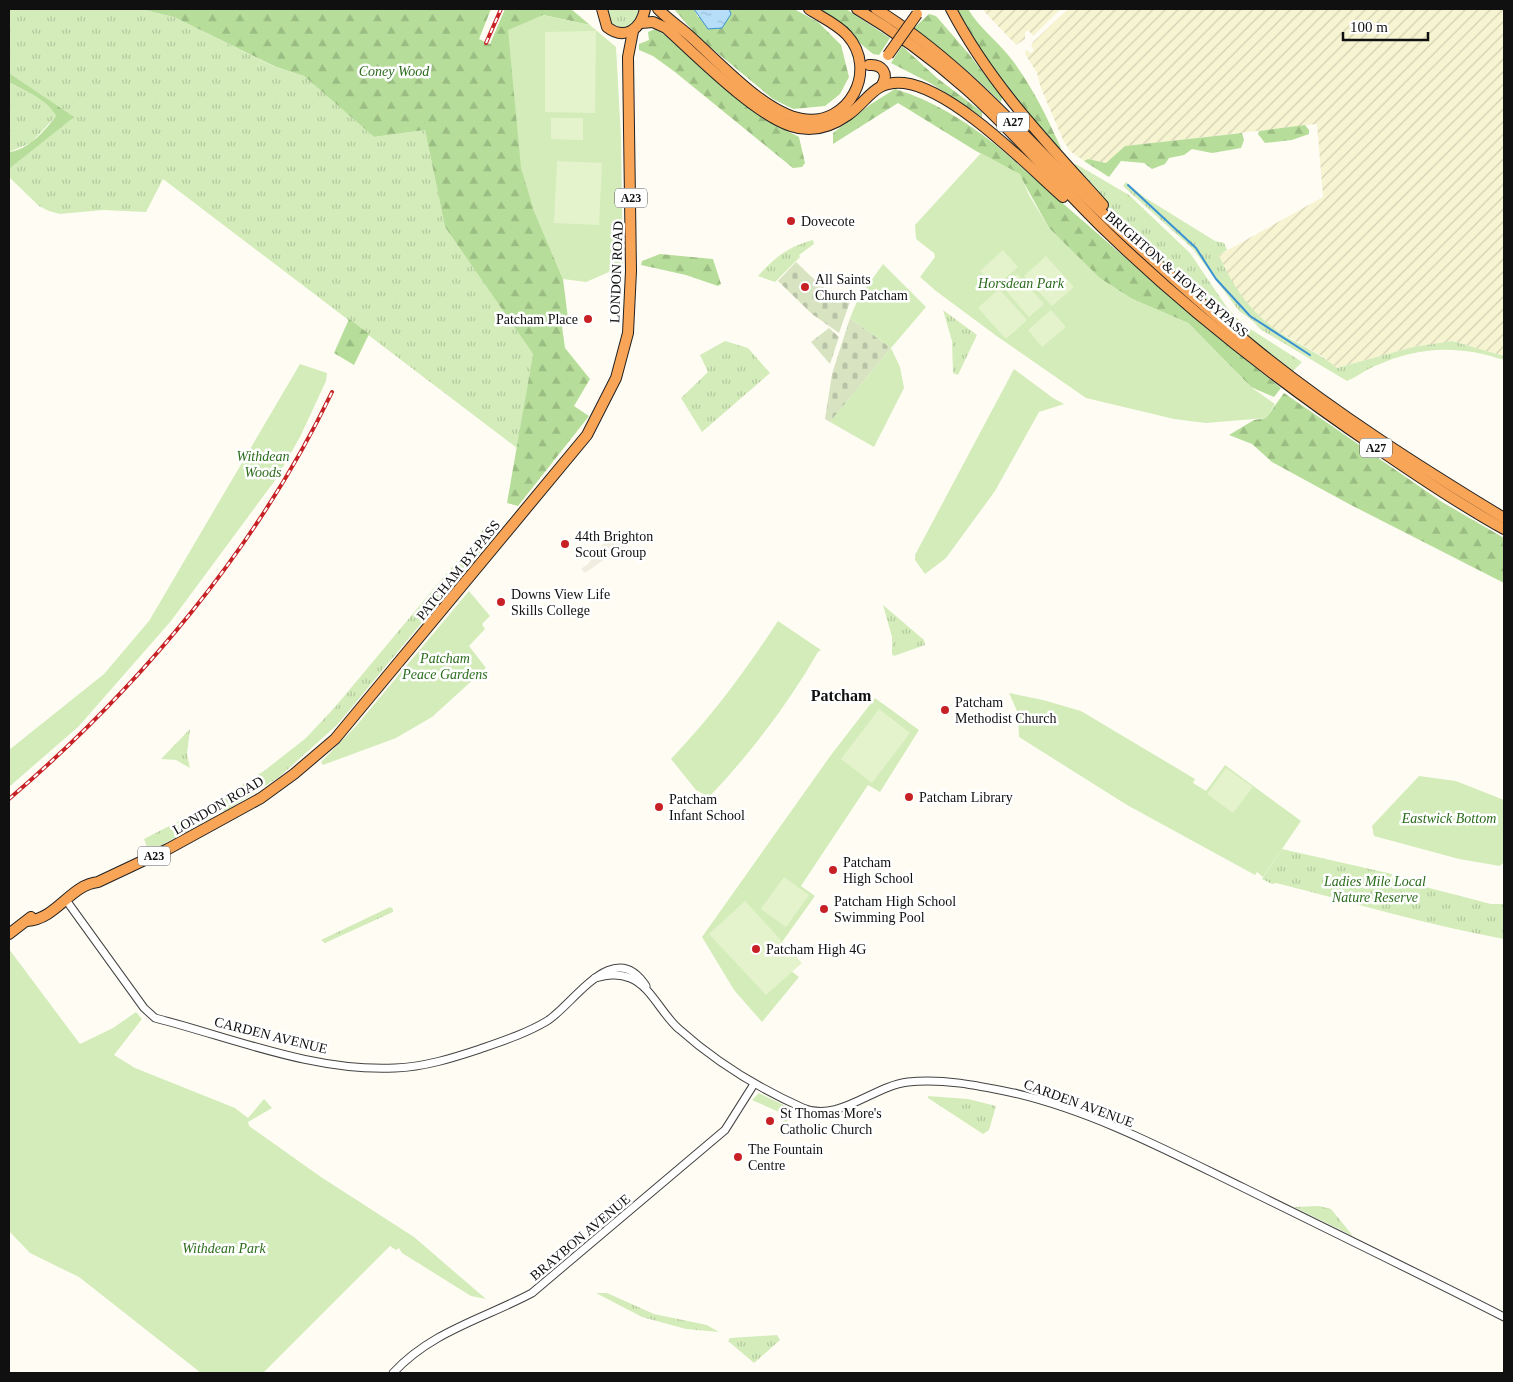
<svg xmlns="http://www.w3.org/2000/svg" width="1513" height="1382" viewBox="0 0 1513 1382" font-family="'Times New Roman',serif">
	<defs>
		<pattern id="farmland-furrows" width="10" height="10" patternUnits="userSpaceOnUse" patternTransform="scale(1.25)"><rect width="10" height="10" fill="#f7f4d2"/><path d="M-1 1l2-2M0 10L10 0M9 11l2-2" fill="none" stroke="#d3d0b3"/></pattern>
		<pattern id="grass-tufts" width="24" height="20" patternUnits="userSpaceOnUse" patternTransform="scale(1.25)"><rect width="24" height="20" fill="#d3ecba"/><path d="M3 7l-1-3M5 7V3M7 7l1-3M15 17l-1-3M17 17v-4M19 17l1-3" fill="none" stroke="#b4c99f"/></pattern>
		<pattern id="forest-firs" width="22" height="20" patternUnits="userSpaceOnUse" patternTransform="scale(1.25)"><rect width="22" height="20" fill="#b6dd99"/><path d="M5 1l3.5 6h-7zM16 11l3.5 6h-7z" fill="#9bbd83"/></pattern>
		<pattern id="cemetery-stones" width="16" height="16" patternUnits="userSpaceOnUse" patternTransform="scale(1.25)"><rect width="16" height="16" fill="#d8e3c2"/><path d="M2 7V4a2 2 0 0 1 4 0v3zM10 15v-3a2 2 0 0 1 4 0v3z" fill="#b8c2a6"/></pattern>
		<pattern id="water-ripples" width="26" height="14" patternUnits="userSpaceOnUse" patternTransform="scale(1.25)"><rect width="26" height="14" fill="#b6def9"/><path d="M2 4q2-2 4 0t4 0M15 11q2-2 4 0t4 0" fill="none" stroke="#9bbdd4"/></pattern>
	</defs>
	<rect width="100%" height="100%" fill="#fffdf3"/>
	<g fill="url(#farmland-furrows)">
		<path d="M 982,9 L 1061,9 L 1033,36 L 1028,30 L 1025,33 L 1025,39 L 1016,45 Z"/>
		<path d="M 1068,9 L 1504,9 L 1504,356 L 1452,341 L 1413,347 L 1337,368 L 1322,356 L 1274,329 L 1255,312 L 1233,286 L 1219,255 L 1323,197 L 1317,124 L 1125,146 L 1106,163 L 1088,159 L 1084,161 L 1070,151 L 1063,140 L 1041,88 L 1037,73 L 1025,54 L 1026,50 L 1031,53 L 1034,50 L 1031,46 L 1033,42 Z"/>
	</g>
	<g fill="url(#grass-tufts)">
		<path d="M 9,9 L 141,9 L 174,17 L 275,67 L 304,76 L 374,137 L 425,130 L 445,227 L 533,354 L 517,448 L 163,179 L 146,212 L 103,210 L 60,214 L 49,211 L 39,206 L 9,177 L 9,169 L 73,117 L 9,73 Z"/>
		<path d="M 606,9 L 642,9 L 637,23 L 625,29 L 610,23 Z"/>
		<path d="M 9,82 C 25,91 47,99 56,116 L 31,143 L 9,152 Z"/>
		<path d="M 1076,164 L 1129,195 L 1190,253 L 1228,309 L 1244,325 L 1302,362 L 1292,372 L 1243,333 L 1158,258 L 1067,165 Z"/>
		<path d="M 1126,182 L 1144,197 L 1215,241 L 1224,243 L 1227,250 L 1219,255 C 1233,289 1255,318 1287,337 C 1304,347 1322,355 1337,368 L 1413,347 L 1452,341 L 1504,356 L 1504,360 C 1458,345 1420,346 1375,366 C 1365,370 1357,377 1347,381 L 1260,329 L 1252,320 L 1239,311 L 1193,249 L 1123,186 Z"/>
		<path d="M 813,240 L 814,244 L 799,255 L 800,257 L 775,282 L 758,276 C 774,258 789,246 813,240 Z"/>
		<path d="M 943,310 L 977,335 L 958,375 L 953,373 L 952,341 Z"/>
		<path d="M 725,341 L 748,348 L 770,373 L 702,432 L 681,398 L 708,372 L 700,355 Z"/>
		<path d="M 487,525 L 494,525 L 497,532 L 337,725 L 279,777 L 224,812 L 219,809 L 220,799 L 264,771 L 306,738 L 335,707 Z"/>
		<path d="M 883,605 L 924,640 L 925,645 L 894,656 L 892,654 L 892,637 Z"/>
		<path d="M 190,729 L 187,754 L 190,768 L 176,760 L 161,759 Z"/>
		<path d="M 204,808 L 211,818 L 149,852 L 144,839 Z"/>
		<path d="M 1282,849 L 1392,874 L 1391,878 L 1491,904 L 1504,904 L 1504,939 C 1427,925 1352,902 1276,883 L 1272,884 L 1262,879 Z"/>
		<path d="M 390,907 L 393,909 L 393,912 L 325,943 L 321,940 Z"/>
		<path d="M 759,1093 L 792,1109 L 782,1135 L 778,1133 L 786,1115 L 752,1100 Z"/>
		<path d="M 928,1096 L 968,1099 L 996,1106 L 989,1130 L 983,1134 L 928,1098 Z"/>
		<path d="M 1319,1206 L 1331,1209 L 1353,1236 L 1294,1207 Z"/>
		<path d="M 596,1293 L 607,1293 L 654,1314 L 707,1325 L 719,1332 L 686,1329 L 642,1317 Z"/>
		<path d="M 777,1335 L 780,1340 L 754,1363 L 728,1341 L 730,1338 Z"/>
	</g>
	<g fill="url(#forest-firs)">
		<path d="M 141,9 L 491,9 L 479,39 L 490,44 L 505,9 L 571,9 L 590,25 L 543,15 L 533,208 L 563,279 L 568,318 L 561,319 L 565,348 L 590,379 L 574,406 L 589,416 L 518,506 L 507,503 L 533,354 L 445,227 L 425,130 L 374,137 L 304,76 L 276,67 L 174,17 Z"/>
		<path d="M 674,9 L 694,9 L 698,17 L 731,14 L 729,9 L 794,9 L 818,22 L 841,45 L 849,77 L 840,94 L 825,106 L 793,109 L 773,99 L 697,36 Z"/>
		<path d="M 819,9 L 846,9 L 890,38 L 879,55 L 873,54 Z"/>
		<path d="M 954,9 L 968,9 C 980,29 999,42 1013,61 C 1033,88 1047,117 1061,148 L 1058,151 C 1020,105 984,60 954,9 Z"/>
		<path d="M 929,14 L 936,16 L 968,53 L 1002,97 L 1001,102 L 969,72 L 914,28 Z"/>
		<path d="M 655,29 L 668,37 L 762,118 L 799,137 L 805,163 L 802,167 L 793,168 L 675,72 L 653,56 L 639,50 L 639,44 L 649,40 L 648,32 Z"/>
		<path d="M 902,46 L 937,78 L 982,112 L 982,117 L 932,84 L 891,63 Z"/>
		<path d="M 9,73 L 74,117 L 9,169 L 9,152 C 28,150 45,131 56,116 C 47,99 25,91 9,82 Z"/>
		<path d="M 895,89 C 934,101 964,120 996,145 L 1207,329 L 1281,388 L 1274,397 L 1251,387 L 1188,323 L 1132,299 L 1101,279 L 1087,268 L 1049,228 L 1019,174 L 976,151 L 898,103 L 833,144 L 833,133 L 871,104 Z"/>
		<path d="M 1305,125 L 1309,130 L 1309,134 L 1292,140 L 1265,143 L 1258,134 L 1259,131 Z"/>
		<path d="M 1242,133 L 1244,140 L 1241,148 L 1212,153 L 1192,149 L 1184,155 L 1169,158 L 1165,164 L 1152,169 L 1144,163 L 1121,161 L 1109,177 L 1084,161 L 1088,159 L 1106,163 L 1125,146 Z"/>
		<path d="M 660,254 L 713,259 L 721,284 L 718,286 L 686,275 L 641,265 L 642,261 Z"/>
		<path d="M 349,319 L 369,334 L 354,365 L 334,353 Z"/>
		<path d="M 1284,393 L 1442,502 L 1504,538 L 1504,583 L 1349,504 L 1272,462 L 1252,444 L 1229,435 L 1254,420 L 1266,418 Z"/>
	</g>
	<g fill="url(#cemetery-stones)">
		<path d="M 796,262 L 820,285 L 835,296 L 843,293 L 851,299 L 839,333 L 812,314 L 778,281 Z"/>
		<path d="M 850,318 L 891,348 L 830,422 L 825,419 L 832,374 Z"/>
		<path d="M 829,328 L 839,337 L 830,364 L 811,342 Z"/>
	</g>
	<g fill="#d3ecba">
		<path d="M 543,15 L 590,25 L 616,47 L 621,138 L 623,266 L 586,282 L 563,279 L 533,208 L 521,168 L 508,30 Z"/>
		<path d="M 981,153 L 1020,174 L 1029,195 L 1049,228 L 1101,279 L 1132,299 L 1188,323 L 1251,387 L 1275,404 L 1266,418 L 1206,423 L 1174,419 L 1086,398 L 998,337 L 936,291 L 920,277 L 935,257 L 934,253 L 916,239 L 915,225 Z"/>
		<path d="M 883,264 L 926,307 L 891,348 L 900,367 L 904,388 L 874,447 L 830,422 L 891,348 L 850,318 L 858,299 Z"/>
		<path d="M 300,364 L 327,373 L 326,381 L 300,437 L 276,479 L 171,621 L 79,726 L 9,787 L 9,750 L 104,674 L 149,621 Z"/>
		<path d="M 1014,369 L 1053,398 L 1064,404 L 1039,412 L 995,491 L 946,558 L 925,574 L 915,560 L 915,555 Z"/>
		<path d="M 469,591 L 490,616 L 482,624 L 485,629 L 469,646 L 486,668 L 432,717 L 396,738 L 323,765 L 321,762 L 356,726 Z"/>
		<path d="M 778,621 L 821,650 L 818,652 C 788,704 751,753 709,797 L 696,790 L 671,759 C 712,716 746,670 778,621 Z"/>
		<path d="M 1009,693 L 1043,700 L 1081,711 L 1195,779 L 1193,783 L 1206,791 L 1225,765 L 1301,821 L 1263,877 L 1257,872 L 1255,875 L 1127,805 L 1019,737 L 1018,713 Z"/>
		<path d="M 875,698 L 919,730 L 880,792 L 868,785 L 801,886 L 815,896 L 772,956 L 799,977 L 762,1022 L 734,990 L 702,937 L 831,755 Z"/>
		<path d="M 1419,776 L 1456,781 L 1504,800 L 1504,862 L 1500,866 L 1459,859 L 1374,836 L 1372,826 Z"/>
		<path d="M 9,949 L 80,1044 L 113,1028 L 136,1012 L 142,1019 L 114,1055 L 135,1068 L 235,1108 L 248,1118 L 264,1099 L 272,1108 L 248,1122 L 249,1126 L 321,1177 L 414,1237 L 486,1299 L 471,1296 L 402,1253 L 399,1248 L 396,1250 L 390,1246 L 263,1373 L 201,1373 L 79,1277 L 30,1253 L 9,1231 Z"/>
	</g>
	<g fill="#e5f3cd">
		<path d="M 596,31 L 595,113 L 545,112 L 545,32 Z"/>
		<path d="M 551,118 L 583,118 L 583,140 L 551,139 Z"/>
		<path d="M 557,161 L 602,163 L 599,225 L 554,223 Z"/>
		<path d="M 1003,250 L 1018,267 L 995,287 L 980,271 Z"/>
		<path d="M 1046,256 L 1074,287 L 1052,306 L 1024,276 Z"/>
		<path d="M 1017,274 L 1044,304 L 1029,317 L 1002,286 Z"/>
		<path d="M 999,289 L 1027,320 L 1006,339 L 978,308 Z"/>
		<path d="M 1051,310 L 1066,327 L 1042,347 L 1028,330 Z"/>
		<path d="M 879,709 L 910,733 L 872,783 L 841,759 Z"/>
		<path d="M 1226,768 L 1253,787 L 1233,813 L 1207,794 Z"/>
		<path d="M 784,877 L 809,895 L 786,927 L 761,909 Z"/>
		<path d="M 745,901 L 802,963 L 766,995 L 709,934 Z"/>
	</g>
	<path fill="#f1ede0" d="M 606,540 L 619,543 L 633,554 L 631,559 L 620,556 L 608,557 L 585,573 L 581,569 L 588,564 Z"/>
	<path fill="url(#water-ripples)" stroke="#3a92d3" d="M 694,9 L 729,9 L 731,14 L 722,28 L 708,29 Z"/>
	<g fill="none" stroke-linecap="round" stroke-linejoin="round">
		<path stroke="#3a92d3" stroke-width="2" d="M 1128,185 L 1196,248 L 1216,279 L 1250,316 L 1310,355"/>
		<g stroke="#434343" stroke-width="9">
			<g id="minor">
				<path d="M 66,900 L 144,1008 L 155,1018 C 233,1038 314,1072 395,1068 C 424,1067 453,1058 480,1049 C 503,1041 527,1033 547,1021 C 574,1004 614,936 646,986"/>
				<path d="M 595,978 C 607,975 618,973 630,978 C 651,986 662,1015 679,1029 C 716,1062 758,1088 803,1108 C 838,1123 873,1086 908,1082 C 943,1078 980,1086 1014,1093 C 1095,1112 1170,1152 1244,1188 C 1331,1231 1418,1273 1504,1317"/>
				<path d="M 393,1373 C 432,1331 483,1319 532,1293 L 725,1130 L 754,1084"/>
			</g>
		</g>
		<g stroke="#212121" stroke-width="12">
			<g id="highway">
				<path d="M 602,9 L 607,27 C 625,41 641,29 645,9"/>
				<path d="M 658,9 C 666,17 675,24 684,31 C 715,57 762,112 802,119 C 849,127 879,70 847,35 C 837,24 821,17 809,9"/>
				<path d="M 857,9 C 896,32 931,58 965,88 C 1016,133 1060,187 1109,234 C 1190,312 1281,383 1374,446 C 1416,475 1459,504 1504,529"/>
				<path d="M 876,9 C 969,66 1035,151 1114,224 C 1161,268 1209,311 1258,351 C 1335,413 1420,467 1504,518"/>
				<path d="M 951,9 C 990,84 1047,143 1103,205"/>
				<path d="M 641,23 L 653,22 L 666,28 C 696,55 754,114 791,126 C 811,133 831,127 848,115 C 869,100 874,80 904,83 C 953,89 1026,164 1063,197"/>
				<path d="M 869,65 C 882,64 889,73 882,85"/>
				<path d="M 27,921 C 57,919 70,885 98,882 L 168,849 L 261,798 L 294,774 L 335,739 L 587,435 L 616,378 L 628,333 L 631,271 L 628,57 L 633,31"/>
				<path d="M 9,934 L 31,917"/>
			</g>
		</g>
		<use href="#minor" stroke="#fff" stroke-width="7"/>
		<use href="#highway" stroke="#f9a557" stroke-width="10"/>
		<g stroke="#c72125" stroke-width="4">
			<g id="rail">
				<path d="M 486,43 L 501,9"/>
				<path d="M 9,799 C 140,687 257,548 332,392"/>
			</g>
		</g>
		<use href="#rail" stroke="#fff" stroke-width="2" stroke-dasharray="5.5" stroke-linecap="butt"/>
		<g stroke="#212121" stroke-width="12" stroke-linecap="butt">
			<path id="highway-bridge" d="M 888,55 L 917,14"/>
		</g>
		<use href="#highway-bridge" stroke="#f9a557" stroke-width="10"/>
	</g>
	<g fill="#c72125" stroke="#fff" stroke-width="2">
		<circle cx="791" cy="221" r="5"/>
		<circle cx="805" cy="287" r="5"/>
		<circle cx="588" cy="319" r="5"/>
		<circle cx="565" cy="544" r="5"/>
		<circle cx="501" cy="602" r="5"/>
		<circle cx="945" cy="710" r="5"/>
		<circle cx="909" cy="797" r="5"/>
		<circle cx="659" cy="807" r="5"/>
		<circle cx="833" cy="870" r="5"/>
		<circle cx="824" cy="909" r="5"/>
		<circle cx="756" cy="949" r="5"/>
		<circle cx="770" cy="1121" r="5"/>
		<circle cx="738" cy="1157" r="5"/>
	</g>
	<g text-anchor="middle" stroke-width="5" stroke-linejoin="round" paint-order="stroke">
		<g fill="#fff" stroke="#585858" stroke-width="1">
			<rect x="997" y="112.5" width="32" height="19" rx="4"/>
			<rect x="615" y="188.5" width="32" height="19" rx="4"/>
			<rect x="1360" y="438.5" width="32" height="19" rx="4"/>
			<rect x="138" y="846.5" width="32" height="19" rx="4"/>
		</g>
		<g font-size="12" font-weight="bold" fill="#101010">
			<text x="1013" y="126">A27</text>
			<text x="631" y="202">A23</text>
			<text x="1376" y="452">A27</text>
			<text x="154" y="860">A23</text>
		</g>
		<g font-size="14" font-style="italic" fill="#2b6c1c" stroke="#fff">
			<text x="394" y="76">Coney Wood</text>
			<text x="1021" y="288">Horsdean Park</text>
			<text x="263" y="461">Withdean<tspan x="263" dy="16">Woods</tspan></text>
			<text x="445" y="663">Patcham<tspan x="445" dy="16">Peace Gardens</tspan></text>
			<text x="1449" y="823">Eastwick Bottom</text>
			<text x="1375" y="886">Ladies Mile Local<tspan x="1375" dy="16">Nature Reserve</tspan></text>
			<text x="224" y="1253">Withdean Park</text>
		</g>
		<g font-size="14" fill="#101010" stroke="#fff" text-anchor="start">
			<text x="801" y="226">Dovecote</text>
			<text x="815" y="284">All Saints<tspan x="815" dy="16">Church Patcham</tspan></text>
			<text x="578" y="324" text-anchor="end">Patcham Place</text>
			<text x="575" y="541">44th Brighton<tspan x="575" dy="16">Scout Group</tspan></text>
			<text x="511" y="599">Downs View Life<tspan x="511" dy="16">Skills College</tspan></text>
			<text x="955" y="707">Patcham<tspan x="955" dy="16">Methodist Church</tspan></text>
			<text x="919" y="802">Patcham Library</text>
			<text x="669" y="804">Patcham<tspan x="669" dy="16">Infant School</tspan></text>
			<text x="843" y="867">Patcham<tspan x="843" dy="16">High School</tspan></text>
			<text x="834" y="906">Patcham High School<tspan x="834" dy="16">Swimming Pool</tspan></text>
			<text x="766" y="954">Patcham High 4G</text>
			<text x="780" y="1118">St Thomas More's<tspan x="780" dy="16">Catholic Church</tspan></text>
			<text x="748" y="1154">The Fountain<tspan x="748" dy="16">Centre</tspan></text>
		</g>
		<g font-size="14" fill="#101010" stroke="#fff">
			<text transform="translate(616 272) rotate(-88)" y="5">LONDON ROAD</text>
			<text transform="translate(1177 274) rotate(41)" y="5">BRIGHTON &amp; HOVE BYPASS</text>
			<text transform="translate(458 570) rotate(-51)" y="5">PATCHAM BY-PASS</text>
			<text transform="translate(218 805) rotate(-30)" y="5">LONDON ROAD</text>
			<text transform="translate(271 1035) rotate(14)" y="5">CARDEN AVENUE</text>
			<text transform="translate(1079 1103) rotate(20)" y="5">CARDEN AVENUE</text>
			<text transform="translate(580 1237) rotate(-40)" y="5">BRAYBON AVENUE</text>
		</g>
		<g font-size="16" font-weight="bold" fill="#101010" stroke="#fff">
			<text x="841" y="701">Patcham</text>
		</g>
	</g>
	<rect width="1513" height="1382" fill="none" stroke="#101010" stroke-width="20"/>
	<path d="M1343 32v8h85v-8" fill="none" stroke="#101010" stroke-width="2.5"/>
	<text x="1350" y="32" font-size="15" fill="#101010" stroke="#ffffff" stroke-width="4" paint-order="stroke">100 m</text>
</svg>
